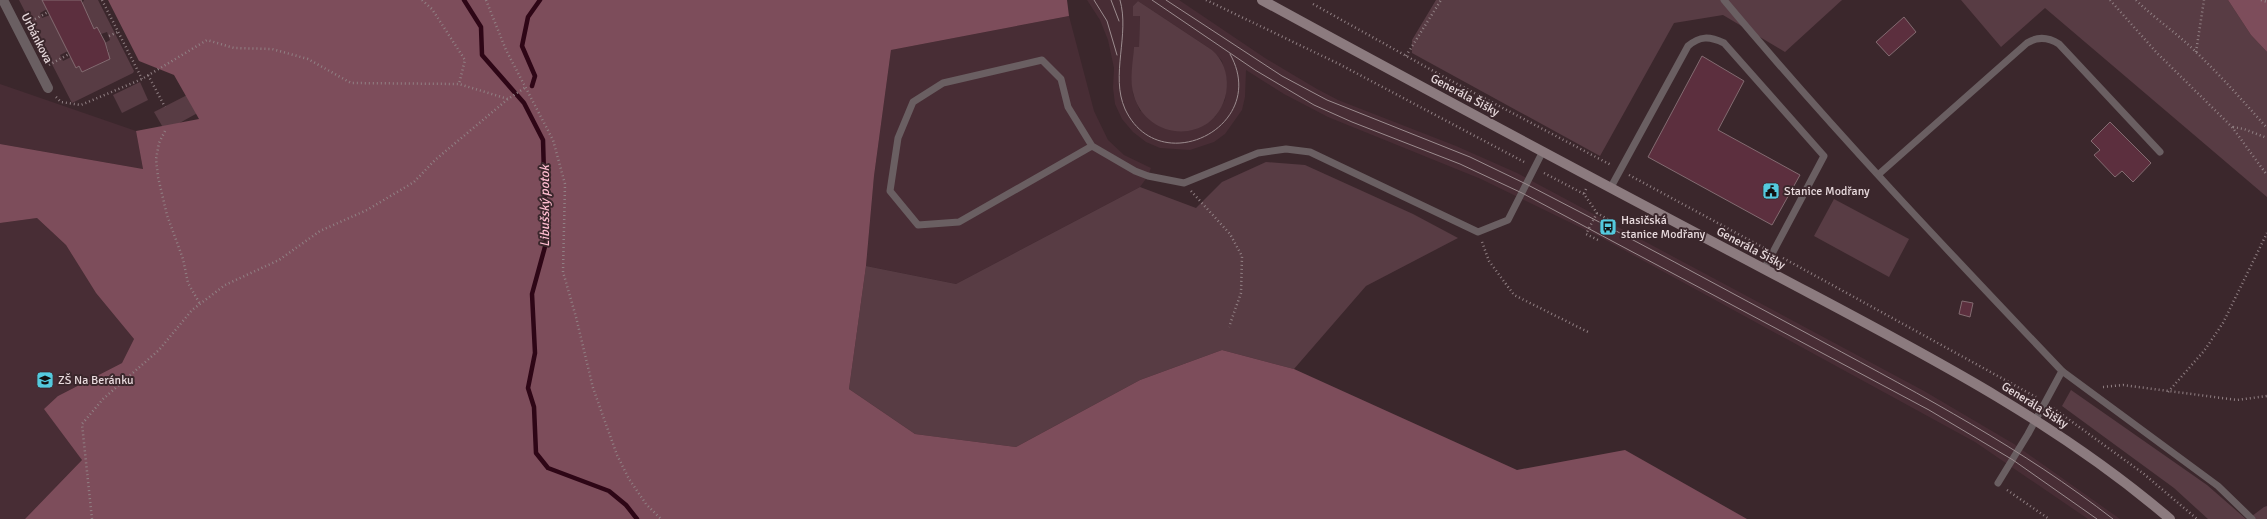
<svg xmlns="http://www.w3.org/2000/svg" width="2267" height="519" viewBox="0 0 2267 519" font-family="Signika,sans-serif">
	<rect width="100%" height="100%" fill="#3b272c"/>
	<g fill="#482d35" fill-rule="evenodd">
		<path d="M 1087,0 L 1179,0 L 1265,58 L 1317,89 L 1338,100 L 1456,146 L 1517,173 L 1924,391 L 2014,444 L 2120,519 L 2088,519 L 1975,442 L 1600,237 L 1481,179 L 1328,117 L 1284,94 L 1246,70 L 1245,97 L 1242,110 L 1225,134 L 1214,142 L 1190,150 L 1160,148 L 1146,142 L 1133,132 L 1122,119 L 1115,104 L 1113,88 L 1114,68 L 1108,40 L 1100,20 ZM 1138,1 L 1212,50 L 1222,61 L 1227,82 L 1225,100 L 1215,117 L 1140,111 L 1133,94 L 1132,85 L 1134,47 L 1139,47 L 1140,16 L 1133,15 L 1133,6 Z"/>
		<path d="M 1069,16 L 1094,111 L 1108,140 L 1124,155 L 1151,168 L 1148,176 L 1140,187 L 956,284 L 866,266 L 874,176 L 891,50 Z"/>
		<path d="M 0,84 L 136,131 L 143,169 L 0,144 Z"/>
		<path d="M 37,218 L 66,245 L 96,293 L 134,339 L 122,363 L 58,396 L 76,449 L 82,460 L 25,519 L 0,519 L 0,223 Z"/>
	</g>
	<g fill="#583c44">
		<path d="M 19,0 L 42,0 L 47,9 L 40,13 L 42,18 L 50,15 L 54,24 L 57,23 L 68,51 L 60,55 L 63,61 L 71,57 L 76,68 L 79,66 L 82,72 L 110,59 L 107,53 L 109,52 L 105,43 L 110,40 L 107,32 L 101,34 L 97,28 L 94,29 L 82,4 L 84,0 L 98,0 L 134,71 L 133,73 L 72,103 Z"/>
		<path d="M 1436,0 L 1842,0 L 1785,52 L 1723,15 L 1674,23 L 1600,156 L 1412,53 L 1412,40 Z"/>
		<path d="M 1961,0 L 2228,0 L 2251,35 L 2267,52 L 2267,197 L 2045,8 L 2001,47 Z"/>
		<path d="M 1138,1 L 1212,50 C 1234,69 1231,106 1208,123 C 1180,142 1143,127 1134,96 C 1129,81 1133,62 1134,47 L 1139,47 L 1140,16 L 1133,16 L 1133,6 Z"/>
		<path d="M 140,82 L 148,100 L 122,113 L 113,95 Z"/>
		<path d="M 193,92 L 203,110 L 165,131 L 154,112 Z"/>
		<path d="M 1266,162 L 1305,165 L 1413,214 L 1458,238 L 1366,286 L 1294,369 L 1222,350 L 1140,380 L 1016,447 L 915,434 L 849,389 L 866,266 L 956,284 L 1140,187 L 1196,208 L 1222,182 Z"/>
		<path d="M 1834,199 L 1909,239 L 1889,277 L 1814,236 Z"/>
		<path d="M 2071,390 L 2207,485 L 2246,519 L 2208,519 L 2174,488 L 2062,406 Z"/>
		<path d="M 2267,506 L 2267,519 L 2248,519 L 2264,507 Z"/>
	</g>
	<g fill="#7d4d5b">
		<path d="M 108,0 L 1067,0 L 1069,16 L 891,50 L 874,176 L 866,266 L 849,389 L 915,434 L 1016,447 L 1140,380 L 1222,350 L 1294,369 L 1517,470 L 1625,450 L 1747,519 L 25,519 L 82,460 L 44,409 L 58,396 L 122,363 L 134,339 L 96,293 L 66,245 L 37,218 L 0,223 L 0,144 L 143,169 L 136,131 L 199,119 L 174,75 L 139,61 Z"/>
		<path d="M 2228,0 L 2267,0 L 2267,52 L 2251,35 Z"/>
	</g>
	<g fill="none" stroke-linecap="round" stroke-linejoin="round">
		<g stroke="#2e0616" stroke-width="4.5">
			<path d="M 464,0 L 481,27 L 482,55 L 524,103 L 543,140 L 546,243 L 532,294 L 535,353 L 528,388 L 534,407 L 536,453 L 548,468 L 609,491 L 626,505 L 637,519"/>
			<path d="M 532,86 L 535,76 L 522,46 L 528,17 L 540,0"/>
		</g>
	</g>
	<g fill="#5c2f3e" stroke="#836b71">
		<path d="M 42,0 L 81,0 L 94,29 L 97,27 L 105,42 L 110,59 L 82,72 L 79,66 L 76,68 Z"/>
		<path d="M 1904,17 L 1916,32 L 1889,56 L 1876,42 Z"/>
		<path d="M 1702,56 L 1744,81 L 1718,130 L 1800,175 L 1772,225 L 1648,157 Z"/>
		<path d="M 2110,122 L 2151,163 L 2133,182 L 2122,171 L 2115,177 L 2094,155 L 2100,150 L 2091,141 Z"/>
		<path d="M 1962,301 L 1973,303 L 1970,317 L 1959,314 Z"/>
	</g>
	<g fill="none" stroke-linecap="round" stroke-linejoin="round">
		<g stroke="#918084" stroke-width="2.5" stroke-dasharray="1 3" stroke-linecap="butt">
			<path d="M 102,0 L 142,79"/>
			<path d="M 422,0 L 432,9 L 465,60 L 459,84"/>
			<path d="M 486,0 L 506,50 L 553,140 L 565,184 L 563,272 L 576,317 L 593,388 L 617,455 L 629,479 L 646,504 L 661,519"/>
			<path d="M 1206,0 L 1339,64 L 1526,163"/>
			<path d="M 2110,0 L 2156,52 L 2232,127 L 2267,175"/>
			<path d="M 2136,0 C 2155,19 2177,33 2196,52 C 2221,76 2244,102 2267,128"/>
			<path d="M 2261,0 L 2267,2"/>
			<path d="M 1313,4 L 1444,77 L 1611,165"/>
			<path d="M 28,23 L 48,12"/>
			<path d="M 109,36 L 118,32"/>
			<path d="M 2196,52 L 2204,0"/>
			<path d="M 1406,56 L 1441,0"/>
			<path d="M 49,65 L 69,54"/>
			<path d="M 148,75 L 165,107"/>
			<path d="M 56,97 L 61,102 L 81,105 L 142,79 L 207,40 L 234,48 L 272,49 L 308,59 L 351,83 L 459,84 L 508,99"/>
			<path d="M 2233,127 L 2244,129 L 2267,138"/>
			<path d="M 165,131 L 159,143 L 156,159 L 158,177 L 167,215 L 183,259 L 188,283 L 200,304"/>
			<path d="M 1544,173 L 1584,194"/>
			<path d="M 1629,175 L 1764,248"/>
			<path d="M 1586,189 L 1584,194 L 1597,213 L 1609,220"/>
			<path d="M 1191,191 L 1230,234 L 1242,256 L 1241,293 L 1229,327"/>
			<path d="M 1597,213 L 1586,234 L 1598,240"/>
			<path d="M 1482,242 L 1489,261 L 1514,295 L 1588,332"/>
			<path d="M 1783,258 L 2036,397"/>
			<path d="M 2103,387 L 2123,385 L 2237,400 L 2267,396"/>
			<path d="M 2168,392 L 2204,351 L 2223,323 L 2267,233"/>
			<path d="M 2053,408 L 2144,474 L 2197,519"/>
			<path d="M 2007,490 L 2049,519"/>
			<path d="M 92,519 L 82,424 L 103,399 L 159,350 L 192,310 L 225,285 L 279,260 L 320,231 L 367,210 L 414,182 L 435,160 L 508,99 L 526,87"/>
		</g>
		<g stroke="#6a5f62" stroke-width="7">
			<path d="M 1724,0 C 1831,128 1947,250 2062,371 L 2028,434 L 1998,483"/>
			<path d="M 1092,146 L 959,222 L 918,225 L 890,191 L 898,138 L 913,102 L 943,83 L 1042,60 L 1061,79 L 1068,107 L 1092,146 L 1135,171 L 1148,176 L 1184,183 L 1258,153 L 1286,149 L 1310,152 L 1478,232 L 1508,220 L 1543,151"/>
			<path d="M 1879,174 L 2027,43 C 2038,36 2048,37 2059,44 L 2160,152"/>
			<path d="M 1611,187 L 1688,46 C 1700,36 1709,36 1724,43 L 1824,156 L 1764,269"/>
			<path d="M 2062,371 L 2218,486 L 2252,519"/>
		</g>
		<path stroke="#6a5f62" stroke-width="10" d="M 3,0 L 48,88"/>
		<path stroke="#8c7b7f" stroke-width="10" d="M 1262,0 C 1430,92 1599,182 1768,271 C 1907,345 2050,416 2170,519"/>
		<g stroke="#9c8c8f" stroke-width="1">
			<path d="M 1094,0 L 1107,21 L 1117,55"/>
			<path d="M 1111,0 L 1119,21"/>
			<path d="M 1120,0 C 1130,35 1110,75 1125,109 C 1159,182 1271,126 1230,54"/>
			<path d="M 1152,0 L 1255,70 L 1314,105 L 1352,122 L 1460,164 L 1522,193 L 1929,410 L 2013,460 L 2097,519"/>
			<path d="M 1166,0 L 1282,76 L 1327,100 L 1470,157 L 1526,184 C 1626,235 1724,289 1823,342 C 1923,396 2023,449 2113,519"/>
		</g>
	</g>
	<defs>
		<g id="civic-square" transform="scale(0.9)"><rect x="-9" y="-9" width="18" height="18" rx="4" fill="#54cade" stroke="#3b272c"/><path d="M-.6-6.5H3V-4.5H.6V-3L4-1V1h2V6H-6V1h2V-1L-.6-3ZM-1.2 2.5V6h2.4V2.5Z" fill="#111"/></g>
		<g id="bus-square" transform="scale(0.9)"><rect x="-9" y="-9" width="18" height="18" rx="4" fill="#54cade" stroke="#3b272c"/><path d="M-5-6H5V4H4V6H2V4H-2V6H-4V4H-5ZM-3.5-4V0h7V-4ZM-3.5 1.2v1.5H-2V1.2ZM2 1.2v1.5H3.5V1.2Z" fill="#111"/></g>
		<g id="school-square" transform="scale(0.9)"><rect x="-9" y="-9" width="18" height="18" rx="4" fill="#54cade" stroke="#3b272c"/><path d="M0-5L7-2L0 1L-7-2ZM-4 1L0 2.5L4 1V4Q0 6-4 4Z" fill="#111"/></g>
	</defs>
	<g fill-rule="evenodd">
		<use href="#civic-square" x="1771" y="191"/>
		<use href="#bus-square" x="1608" y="227"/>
		<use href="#school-square" x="45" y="380"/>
	</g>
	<g text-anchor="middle" stroke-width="4" stroke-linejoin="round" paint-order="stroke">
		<g font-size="12" fill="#e8dadd" stroke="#3b272c">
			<text transform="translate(37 38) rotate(63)" y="4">Urbánkova</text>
			<text transform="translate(1465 95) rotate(28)" y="4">Generála Šišky</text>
			<text transform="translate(1751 248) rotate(28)" y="4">Generála Šišky</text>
			<text transform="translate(2035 405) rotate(32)" y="4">Generála Šišky</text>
		</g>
		<g font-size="12" fill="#e8dadd" stroke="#3b272c" text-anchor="start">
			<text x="1784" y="195">Stanice Modřany</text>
			<text x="1621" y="224">Hasičská<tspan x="1621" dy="14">stanice Modřany</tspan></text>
			<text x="58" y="384">ZŠ Na Beránku</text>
		</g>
		<g font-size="13" font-style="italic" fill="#febdd0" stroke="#3b272c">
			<text transform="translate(544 206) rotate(-90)" y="5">Libušský potok</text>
		</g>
	</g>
</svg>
